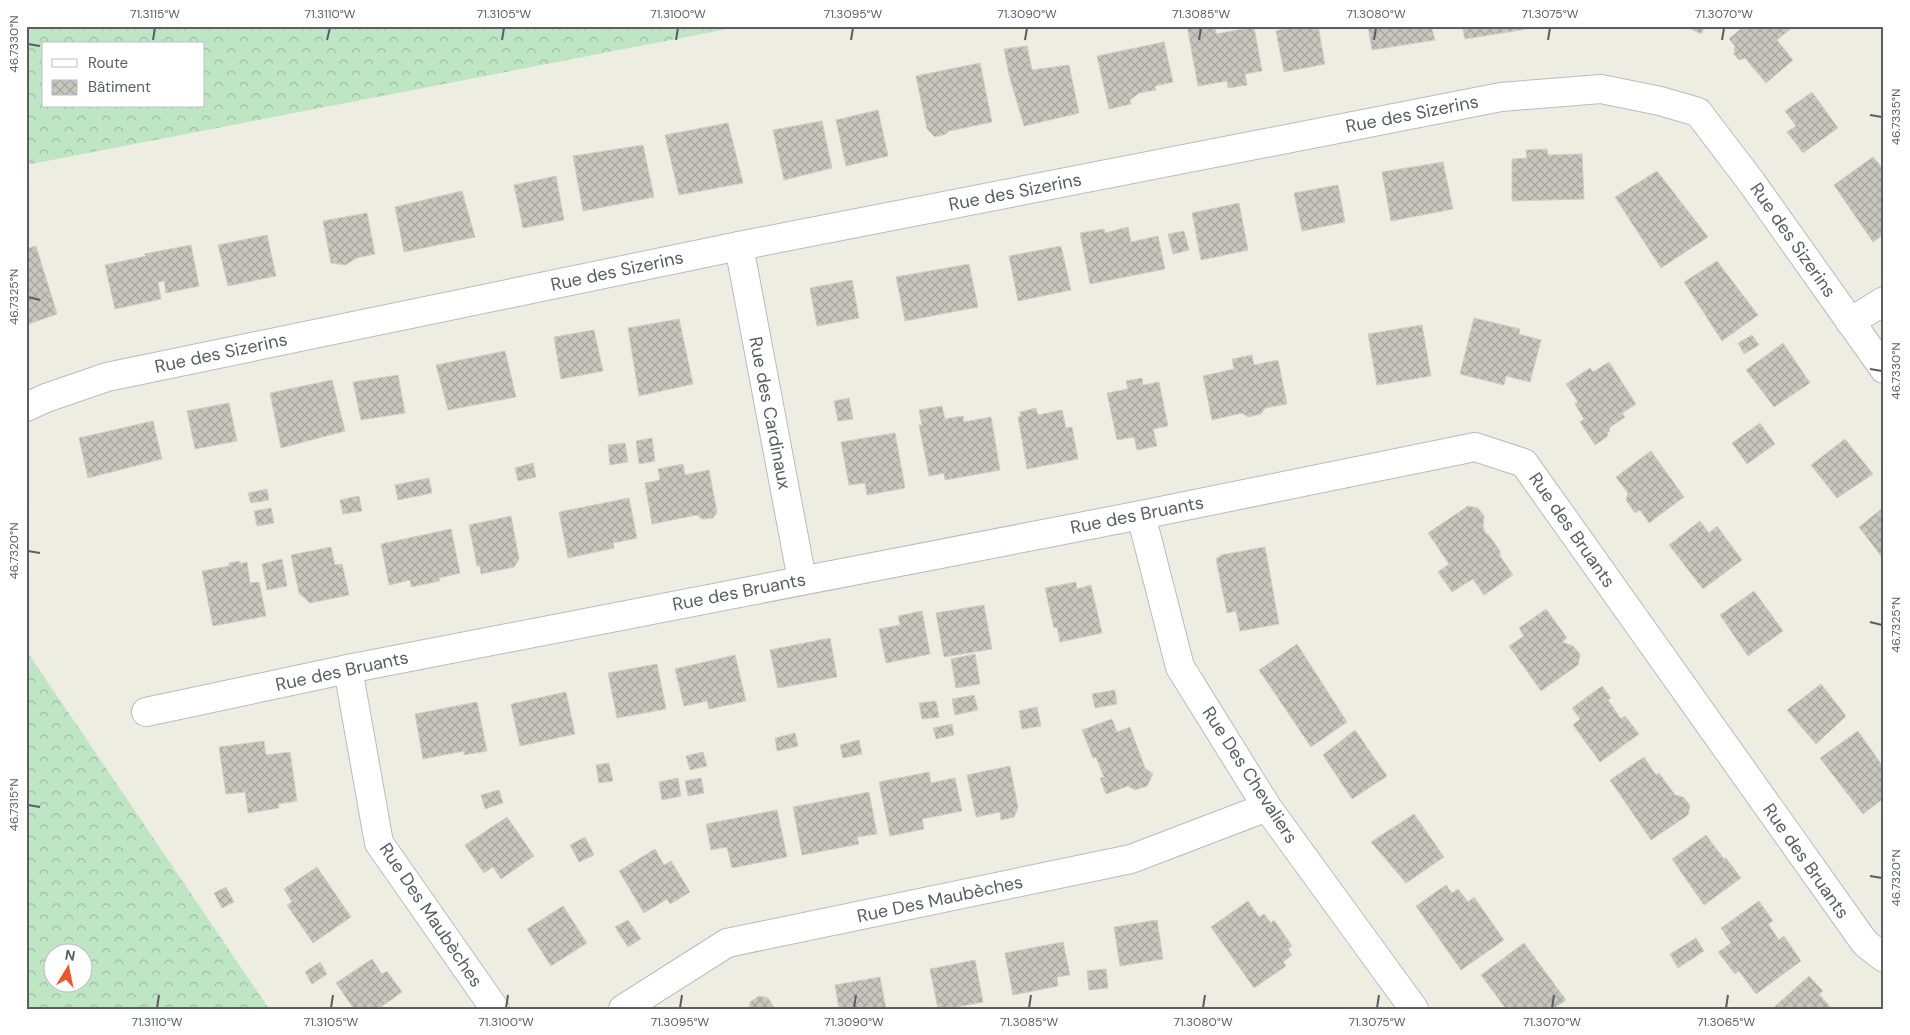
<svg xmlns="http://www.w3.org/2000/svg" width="1910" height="1035" viewBox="0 0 1910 1035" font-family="'DM Sans',sans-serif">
	<defs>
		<pattern id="forest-crowns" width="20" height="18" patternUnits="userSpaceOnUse" patternTransform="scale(1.25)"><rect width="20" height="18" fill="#bee6c4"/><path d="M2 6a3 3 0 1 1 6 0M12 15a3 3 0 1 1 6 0" fill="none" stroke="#9dbea3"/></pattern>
		<pattern id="building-cross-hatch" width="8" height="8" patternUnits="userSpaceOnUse" patternTransform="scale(1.25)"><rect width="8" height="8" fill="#c8c7bf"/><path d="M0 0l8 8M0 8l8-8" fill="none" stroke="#a5a59f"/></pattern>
	</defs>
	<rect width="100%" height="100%" fill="#edede2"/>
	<g fill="url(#forest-crowns)" fill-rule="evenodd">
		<path d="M 26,26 L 743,26 L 26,165 ZM 44,44 L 204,44 L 204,106 L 44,106 Z"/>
		<path d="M 26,650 L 269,1009 L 26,1009 ZM 52,952 L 82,952 L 82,982 L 52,982 Z"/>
	</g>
	<g fill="url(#building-cross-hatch)" stroke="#d2cfc0">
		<path d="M 1187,26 L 1215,26 L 1216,34 L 1254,27 L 1262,71 L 1245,74 L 1247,85 L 1228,88 L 1227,81 L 1198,86 Z"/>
		<path d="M 1296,26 L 1318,26 L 1325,64 L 1284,72 L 1276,31 Z"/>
		<path d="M 1368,26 L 1431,26 L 1435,40 L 1372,50 Z"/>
		<path d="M 1462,26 L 1527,26 L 1527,29 L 1465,39 Z"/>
		<path d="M 1685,26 L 1705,26 L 1701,34 Z"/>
		<path d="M 1744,26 L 1794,26 L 1777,40 L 1793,60 L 1766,83 L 1745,58 L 1739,60 L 1734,54 L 1735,46 L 1729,39 Z"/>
		<path d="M 1164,42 L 1173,82 L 1155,86 L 1156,90 L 1139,93 L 1130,100 L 1131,104 L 1109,109 L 1097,56 Z"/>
		<path d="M 1027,46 L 1032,70 L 1069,65 L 1079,113 L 1024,126 L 1009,75 L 1004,49 Z"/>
		<path d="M 980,63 L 992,122 L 949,131 L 946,134 L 935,137 L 927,129 L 916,76 Z"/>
		<path d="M 1812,92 L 1838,128 L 1803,153 L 1787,132 L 1796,126 L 1785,111 Z"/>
		<path d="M 878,110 L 888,156 L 846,166 L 836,120 Z"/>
		<path d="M 822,121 L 832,168 L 784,180 L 773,130 Z"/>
		<path d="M 728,123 L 743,183 L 679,195 L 665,135 Z"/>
		<path d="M 643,145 L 654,197 L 583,211 L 573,156 Z"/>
		<path d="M 1547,149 L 1548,155 L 1582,154 L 1584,199 L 1512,201 L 1512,159 L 1527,158 L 1526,150 Z"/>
		<path d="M 1873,157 L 1884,170 L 1884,234 L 1873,242 L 1834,185 Z"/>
		<path d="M 1443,162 L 1453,209 L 1391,221 L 1382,172 Z"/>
		<path d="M 1657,171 L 1708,237 L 1661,268 L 1615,197 Z"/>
		<path d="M 556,176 L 564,220 L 523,228 L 514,185 Z"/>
		<path d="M 1338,185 L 1345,222 L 1302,231 L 1294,193 Z"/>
		<path d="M 462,191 L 475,237 L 404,252 L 395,207 Z"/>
		<path d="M 1239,203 L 1248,250 L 1201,260 L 1192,213 Z"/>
		<path d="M 367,213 L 375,254 L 357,258 L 345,265 L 331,263 L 323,221 Z"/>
		<path d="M 1128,227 L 1131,242 L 1158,236 L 1165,269 L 1090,284 L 1080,233 L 1104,229 L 1105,233 Z"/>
		<path d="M 1184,231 L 1189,250 L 1173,254 L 1168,234 Z"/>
		<path d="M 267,235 L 276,276 L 228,286 L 218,245 Z"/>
		<path d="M 191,245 L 199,286 L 166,293 L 164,281 L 158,282 L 161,299 L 115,309 L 105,265 L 146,256 L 144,254 Z"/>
		<path d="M 36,246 L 57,314 L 26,325 L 26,249 Z"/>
		<path d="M 1061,246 L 1071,290 L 1018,301 L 1009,256 Z"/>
		<path d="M 1717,261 L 1758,315 L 1722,341 L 1684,282 Z"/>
		<path d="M 969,264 L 978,307 L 905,321 L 896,277 Z"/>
		<path d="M 852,280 L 859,318 L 817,326 L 810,288 Z"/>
		<path d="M 1474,318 L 1520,329 L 1519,334 L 1541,340 L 1530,382 L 1506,376 L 1504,385 L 1460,374 Z"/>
		<path d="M 679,319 L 693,384 L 639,396 L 628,328 Z"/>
		<path d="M 1422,325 L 1431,376 L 1377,385 L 1368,334 Z"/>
		<path d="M 594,330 L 603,371 L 561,379 L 554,337 Z"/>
		<path d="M 1752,335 L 1759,345 L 1744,354 L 1738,343 Z"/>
		<path d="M 1783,343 L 1810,383 L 1774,407 L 1746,370 Z"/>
		<path d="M 505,351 L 516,397 L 448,410 L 436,365 Z"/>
		<path d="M 1252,355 L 1254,365 L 1278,360 L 1287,404 L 1265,408 L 1261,414 L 1248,417 L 1242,413 L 1212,420 L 1203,376 L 1234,369 L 1232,359 Z"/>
		<path d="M 1609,362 L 1636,404 L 1622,413 L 1625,417 L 1609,428 L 1610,431 L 1607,433 L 1608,436 L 1595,445 L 1580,422 L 1584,419 L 1575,404 L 1578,402 L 1566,384 L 1590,368 L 1593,372 Z"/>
		<path d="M 398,375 L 405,413 L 361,420 L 353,382 Z"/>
		<path d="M 1142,378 L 1143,385 L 1159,382 L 1168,426 L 1153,429 L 1157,446 L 1137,450 L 1134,437 L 1117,440 L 1107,393 L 1128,389 L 1126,381 Z"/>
		<path d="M 332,380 L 345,431 L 281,448 L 270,393 Z"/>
		<path d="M 849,398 L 853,419 L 838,421 L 834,401 Z"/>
		<path d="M 229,403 L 237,441 L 195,449 L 187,411 Z"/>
		<path d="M 942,406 L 945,419 L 963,416 L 964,422 L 991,417 L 1000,470 L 945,480 L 944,473 L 929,476 L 919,425 L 922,425 L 919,410 Z"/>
		<path d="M 1036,408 L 1038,415 L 1062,410 L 1066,428 L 1072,427 L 1078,459 L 1027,469 L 1018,417 L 1021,416 L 1020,412 Z"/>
		<path d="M 153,421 L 162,459 L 88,478 L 79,438 Z"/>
		<path d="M 1760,423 L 1775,444 L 1747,464 L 1732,443 Z"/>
		<path d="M 895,433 L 905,488 L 867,495 L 865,483 L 849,485 L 841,442 Z"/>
		<path d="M 652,438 L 655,461 L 639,464 L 636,441 Z"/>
		<path d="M 1845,439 L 1873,474 L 1837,498 L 1811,465 Z"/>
		<path d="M 625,443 L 628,462 L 610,465 L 608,445 Z"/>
		<path d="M 1651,451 L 1684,497 L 1649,523 L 1640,510 L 1635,513 L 1626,500 L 1628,493 L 1616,477 Z"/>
		<path d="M 533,463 L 536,477 L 518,481 L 515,468 Z"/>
		<path d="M 683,464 L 685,475 L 709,470 L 717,512 L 713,518 L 702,519 L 697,515 L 652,524 L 645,483 L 660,480 L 658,469 Z"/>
		<path d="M 429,478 L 432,493 L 398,500 L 395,485 Z"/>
		<path d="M 267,489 L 269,500 L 251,503 L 248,493 Z"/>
		<path d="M 359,496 L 362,511 L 343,514 L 340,500 Z"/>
		<path d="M 629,498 L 637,538 L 613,543 L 614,548 L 568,558 L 559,512 Z"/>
		<path d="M 1468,506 L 1478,508 L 1484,516 L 1483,527 L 1486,534 L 1488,534 L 1500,551 L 1500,556 L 1513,575 L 1484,595 L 1473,579 L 1452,592 L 1438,572 L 1449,564 L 1428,533 Z"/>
		<path d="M 1884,507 L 1884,560 L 1859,527 Z"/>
		<path d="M 271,508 L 274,523 L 257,526 L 254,511 Z"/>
		<path d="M 511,516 L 519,559 L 514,567 L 481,574 L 480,566 L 477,566 L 469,525 Z"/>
		<path d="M 1700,521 L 1709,533 L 1717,526 L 1742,560 L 1703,589 L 1669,545 Z"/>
		<path d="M 451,529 L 460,573 L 439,578 L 440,581 L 411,587 L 410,580 L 389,585 L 381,544 Z"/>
		<path d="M 331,547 L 335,565 L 342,564 L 349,595 L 310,603 L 299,593 L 291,555 Z"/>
		<path d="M 1265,547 L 1279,624 L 1240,631 L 1236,611 L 1227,613 L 1216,559 L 1221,555 Z"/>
		<path d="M 282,559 L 287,586 L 267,590 L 262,564 Z"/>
		<path d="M 240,561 L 240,564 L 247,562 L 250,583 L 259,582 L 266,616 L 213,626 L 202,571 L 229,566 L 229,563 Z"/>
		<path d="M 1076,582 L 1077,589 L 1091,585 L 1102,633 L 1060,642 L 1057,627 L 1054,628 L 1045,588 Z"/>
		<path d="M 1754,591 L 1783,631 L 1748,656 L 1720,615 Z"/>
		<path d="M 984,605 L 992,649 L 944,657 L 936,613 Z"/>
		<path d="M 1546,609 L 1567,638 L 1562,642 L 1573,646 L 1580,654 L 1578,665 L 1541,691 L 1509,646 L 1524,636 L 1519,628 Z"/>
		<path d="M 922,611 L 930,654 L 886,663 L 879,629 L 900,625 L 898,616 Z"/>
		<path d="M 830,638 L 837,677 L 778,688 L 770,650 Z"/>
		<path d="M 1297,644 L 1347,722 L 1311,747 L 1259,670 Z"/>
		<path d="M 975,654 L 980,684 L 956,688 L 951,659 Z"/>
		<path d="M 735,655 L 746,701 L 709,709 L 707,701 L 684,706 L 675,669 Z"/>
		<path d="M 657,664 L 666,709 L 617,718 L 608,673 Z"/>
		<path d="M 1821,684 L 1846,716 L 1816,744 L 1787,710 Z"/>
		<path d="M 1602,686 L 1611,698 L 1608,700 L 1621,719 L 1625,716 L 1639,734 L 1600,762 L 1573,725 L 1580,719 L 1572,708 Z"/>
		<path d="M 1115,690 L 1117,704 L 1095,708 L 1092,694 Z"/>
		<path d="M 566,692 L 575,734 L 520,746 L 511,704 Z"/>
		<path d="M 974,695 L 978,710 L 955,715 L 952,699 Z"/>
		<path d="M 936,701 L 939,717 L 922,719 L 919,703 Z"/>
		<path d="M 477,702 L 487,751 L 464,755 L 464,751 L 423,759 L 415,714 Z"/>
		<path d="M 1037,707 L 1041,726 L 1022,729 L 1019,711 Z"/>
		<path d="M 1112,719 L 1117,732 L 1130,727 L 1145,768 L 1153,774 L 1147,786 L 1135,790 L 1128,786 L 1106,794 L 1100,778 L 1104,777 L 1096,757 L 1093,758 L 1082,730 Z"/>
		<path d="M 952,724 L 954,735 L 936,739 L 933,728 Z"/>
		<path d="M 1355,730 L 1387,776 L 1352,799 L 1323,755 Z"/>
		<path d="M 1858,731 L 1884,768 L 1884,798 L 1863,814 L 1820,758 Z"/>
		<path d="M 795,733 L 798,746 L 777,751 L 775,738 Z"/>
		<path d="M 859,740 L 862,754 L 843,758 L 840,745 Z"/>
		<path d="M 264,741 L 266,755 L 290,752 L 297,801 L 278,804 L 279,808 L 248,813 L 245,792 L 226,794 L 219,747 Z"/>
		<path d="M 703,752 L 707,766 L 690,770 L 686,756 Z"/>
		<path d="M 1644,757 L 1656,775 L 1659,773 L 1675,795 L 1683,797 L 1690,805 L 1688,815 L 1651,840 L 1610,780 Z"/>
		<path d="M 609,763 L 613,781 L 599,783 L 596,765 Z"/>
		<path d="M 1010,766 L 1018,808 L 1014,817 L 1001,820 L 1000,812 L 976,817 L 967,775 Z"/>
		<path d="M 929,772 L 931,783 L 955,778 L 962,811 L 922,819 L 924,829 L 890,836 L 879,782 Z"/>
		<path d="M 678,778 L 681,796 L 662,800 L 659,782 Z"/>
		<path d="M 701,778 L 704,793 L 688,796 L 685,781 Z"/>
		<path d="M 499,790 L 503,803 L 485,809 L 481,795 Z"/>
		<path d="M 869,792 L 877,834 L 857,837 L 859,844 L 802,855 L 793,807 Z"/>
		<path d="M 777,810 L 787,857 L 732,868 L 727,847 L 711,850 L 706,824 Z"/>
		<path d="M 1414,814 L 1444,857 L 1406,883 L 1371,842 Z"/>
		<path d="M 507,817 L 534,856 L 501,879 L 493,867 L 484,873 L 465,845 Z"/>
		<path d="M 1706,835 L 1724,859 L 1726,858 L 1741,878 L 1704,905 L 1672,859 Z"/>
		<path d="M 585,837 L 594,855 L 579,862 L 570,845 Z"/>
		<path d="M 655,849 L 664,865 L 671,861 L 690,892 L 670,904 L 667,899 L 644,913 L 619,871 Z"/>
		<path d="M 317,867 L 351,917 L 313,943 L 287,905 L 292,902 L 284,889 Z"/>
		<path d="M 1446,885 L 1452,893 L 1458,889 L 1468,902 L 1474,897 L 1504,940 L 1461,970 L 1416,906 Z"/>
		<path d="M 226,887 L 234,902 L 222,908 L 214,893 Z"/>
		<path d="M 1248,901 L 1259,917 L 1264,914 L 1271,923 L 1274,920 L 1292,946 L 1288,949 L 1292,955 L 1283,962 L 1286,966 L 1254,988 L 1211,927 Z"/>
		<path d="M 1759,901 L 1773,921 L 1768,924 L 1779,940 L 1784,936 L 1801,961 L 1756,994 L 1739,971 L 1735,974 L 1718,952 L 1731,943 L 1721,928 Z"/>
		<path d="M 563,906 L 587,943 L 551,966 L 527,929 Z"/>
		<path d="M 628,920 L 641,939 L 628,947 L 615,927 Z"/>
		<path d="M 1157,920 L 1163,959 L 1120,966 L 1114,927 Z"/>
		<path d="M 1696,938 L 1704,951 L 1678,968 L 1670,954 Z"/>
		<path d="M 1063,942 L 1070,975 L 1057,977 L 1058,986 L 1013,995 L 1005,953 Z"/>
		<path d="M 1524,943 L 1566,1000 L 1553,1009 L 1506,1009 L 1481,975 Z"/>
		<path d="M 372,959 L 382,974 L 387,971 L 402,992 L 378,1009 L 354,1009 L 336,983 Z"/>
		<path d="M 975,960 L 983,1002 L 947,1009 L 938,1009 L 930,969 Z"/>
		<path d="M 320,962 L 327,974 L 312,984 L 305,972 Z"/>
		<path d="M 1106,969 L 1108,988 L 1089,990 L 1087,971 Z"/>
		<path d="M 1809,976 L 1823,991 L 1819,994 L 1832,1009 L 1772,1009 Z"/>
		<path d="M 880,977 L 886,1009 L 839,1009 L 835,985 Z"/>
		<path d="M 759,996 L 768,998 L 775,1009 L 749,1009 L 750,1002 Z"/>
	</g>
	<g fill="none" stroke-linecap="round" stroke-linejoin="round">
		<g stroke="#babbc1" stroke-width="30">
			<g id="street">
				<path d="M 739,246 L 802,580"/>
				<path d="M 1850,322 L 1884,301"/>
				<path d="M 26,407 L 46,398 L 107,377 L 739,246 L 1501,97 L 1601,89 L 1660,101 L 1698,112 L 1752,183 L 1884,369"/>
				<path d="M 1141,515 L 1180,667 L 1267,807 L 1414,1009"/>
				<path d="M 348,669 L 379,843 L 495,1009"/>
				<path d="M 146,712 L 348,669 L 1141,515 L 1475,447 L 1524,463 L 1865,943 L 1884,958"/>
				<path d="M 623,1009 L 727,943 L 1131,859 L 1267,807"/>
			</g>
		</g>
		<use href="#street" stroke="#fff" stroke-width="28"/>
	</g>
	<path fill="none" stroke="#5a5d63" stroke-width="2" d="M 153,40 L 155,28M 327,40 L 330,28M 502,40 L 504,28M 676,40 L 678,28M 851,40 L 853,28M 1025,40 L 1027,28M 1199,40 L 1201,28M 1374,40 L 1376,28M 1548,40 L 1550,28M 1722,40 L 1724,28M 28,44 L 40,46M 1870,115 L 1882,117M 28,297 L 40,300M 1870,369 L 1882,371M 28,551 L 40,553M 1870,622 L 1882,625M 28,805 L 40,807M 1870,876 L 1882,878M 157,1008 L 159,995M 331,1008 L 333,995M 506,1008 L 508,995M 680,1008 L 682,995M 854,1008 L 856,995M 1029,1008 L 1031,995M 1203,1008 L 1205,995M 1377,1008 L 1379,995M 1552,1008 L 1554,995M 1726,1008 L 1728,995"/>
	<g text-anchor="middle" stroke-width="4" stroke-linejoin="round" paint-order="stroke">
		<g font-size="18" fill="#5a5d63" stroke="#fff">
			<text transform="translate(1412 114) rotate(-11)" y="6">Rue des Sizerins</text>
			<text transform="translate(1015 192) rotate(-11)" y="6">Rue des Sizerins</text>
			<text transform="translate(1793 240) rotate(55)" y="6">Rue des Sizerins</text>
			<text transform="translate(617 271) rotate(-12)" y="6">Rue des Sizerins</text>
			<text transform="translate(221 353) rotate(-12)" y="6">Rue des Sizerins</text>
			<text transform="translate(770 413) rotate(79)" y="6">Rue des Cardinaux</text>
			<text transform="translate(1137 515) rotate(-11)" y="6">Rue des Bruants</text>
			<text transform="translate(1572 530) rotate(55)" y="6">Rue des Bruants</text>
			<text transform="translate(739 592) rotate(-11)" y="6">Rue des Bruants</text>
			<text transform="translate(342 671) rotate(-12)" y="6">Rue des Bruants</text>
			<text transform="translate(1250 775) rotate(57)" y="6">Rue Des Chevaliers</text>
			<text transform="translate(1806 861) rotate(55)" y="6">Rue des Bruants</text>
			<text transform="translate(940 899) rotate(-12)" y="6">Rue Des Maubèches</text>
			<text transform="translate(431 915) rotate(56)" y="6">Rue Des Maubèches</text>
		</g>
	</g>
	<rect width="1910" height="1035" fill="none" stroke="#ffffff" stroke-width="55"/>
	<rect x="42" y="42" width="162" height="65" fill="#ffffff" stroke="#bdbec1"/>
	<rect x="52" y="59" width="25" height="8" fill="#ffffff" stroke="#bdbec1"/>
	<text x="88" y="68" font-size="15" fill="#5a5d63">Route</text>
	<rect x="52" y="80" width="25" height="15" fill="url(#building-cross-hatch)" stroke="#bdbec1"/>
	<text x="88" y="92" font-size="15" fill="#5a5d63">Bâtiment</text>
	<g transform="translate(68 968) rotate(10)"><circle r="24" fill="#ffffff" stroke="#bdbec1"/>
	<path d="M0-4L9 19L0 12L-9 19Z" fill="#ea572b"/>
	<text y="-8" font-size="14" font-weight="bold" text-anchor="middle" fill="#5a5d63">N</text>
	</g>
	<rect x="28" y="28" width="1854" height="980" fill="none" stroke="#5a5d63" stroke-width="2"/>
	<g font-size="12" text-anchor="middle" fill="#5a5d63">
		<text x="155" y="18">71.3115°W</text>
		<text x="330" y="18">71.3110°W</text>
		<text x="504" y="18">71.3105°W</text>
		<text x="678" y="18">71.3100°W</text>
		<text x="853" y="18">71.3095°W</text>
		<text x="1027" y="18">71.3090°W</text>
		<text x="1201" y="18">71.3085°W</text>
		<text x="1376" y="18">71.3080°W</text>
		<text x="1550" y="18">71.3075°W</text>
		<text x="1724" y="18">71.3070°W</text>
		<text transform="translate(14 44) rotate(-90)" y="4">46.7330°N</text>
		<text transform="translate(1896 117) rotate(-90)" y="4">46.7335°N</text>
		<text transform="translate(14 297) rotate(-90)" y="4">46.7325°N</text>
		<text transform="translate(1896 371) rotate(-90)" y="4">46.7330°N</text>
		<text transform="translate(14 551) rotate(-90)" y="4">46.7320°N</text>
		<text transform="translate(1896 625) rotate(-90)" y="4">46.7325°N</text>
		<text transform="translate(14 805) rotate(-90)" y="4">46.7315°N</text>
		<text transform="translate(1896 878) rotate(-90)" y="4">46.7320°N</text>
		<text x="157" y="1026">71.3110°W</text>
		<text x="331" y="1026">71.3105°W</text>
		<text x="506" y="1026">71.3100°W</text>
		<text x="680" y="1026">71.3095°W</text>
		<text x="854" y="1026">71.3090°W</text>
		<text x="1029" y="1026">71.3085°W</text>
		<text x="1203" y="1026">71.3080°W</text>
		<text x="1377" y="1026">71.3075°W</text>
		<text x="1552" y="1026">71.3070°W</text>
		<text x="1726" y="1026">71.3065°W</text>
	</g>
</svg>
